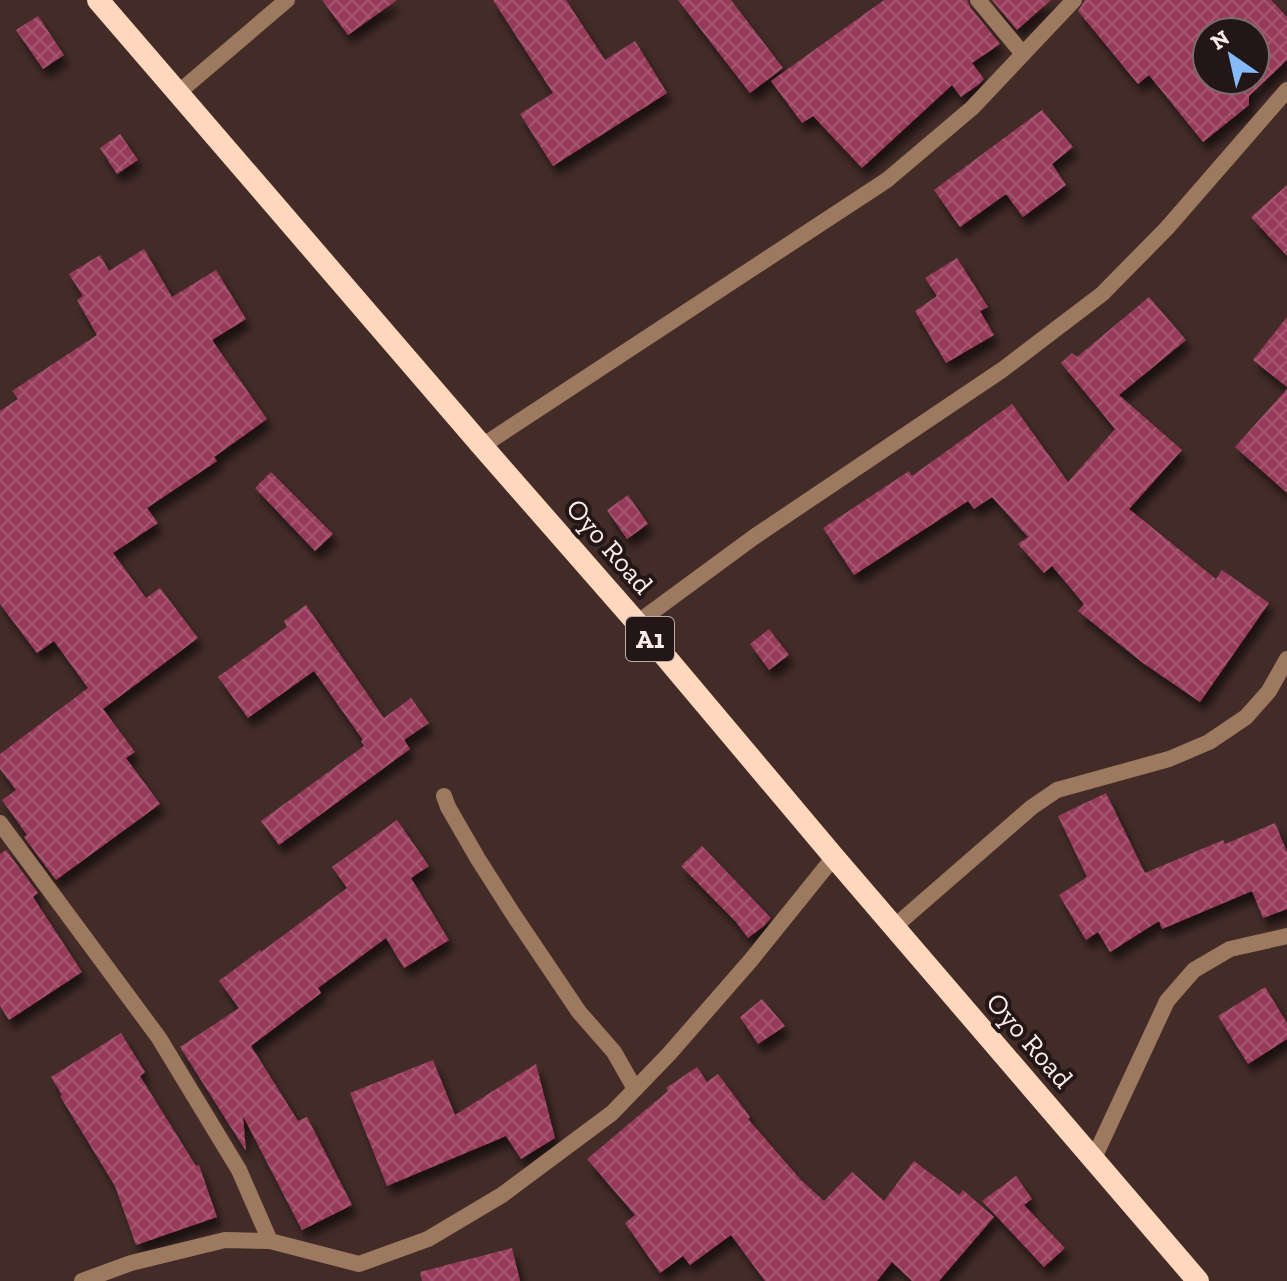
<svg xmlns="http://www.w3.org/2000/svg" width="1287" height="1281" viewBox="0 0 1287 1281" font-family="'Zilla Slab',serif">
	<defs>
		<pattern id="building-cross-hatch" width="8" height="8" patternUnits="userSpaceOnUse" patternTransform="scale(2)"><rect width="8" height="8" fill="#973a5a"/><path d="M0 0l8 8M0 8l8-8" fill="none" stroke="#a65772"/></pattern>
		<filter id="shadow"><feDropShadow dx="5" dy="9" stdDeviation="4" flood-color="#0009"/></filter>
	</defs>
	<rect width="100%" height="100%" fill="#432c28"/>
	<g fill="url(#building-cross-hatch)" fill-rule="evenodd" filter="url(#shadow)">
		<path d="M 322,0 L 397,0 L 348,35 Z"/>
		<path d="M 493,0 L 566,0 L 605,60 L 635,41 L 667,93 L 553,166 L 520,114 L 553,93 Z"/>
		<path d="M 678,0 L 731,0 L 783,68 L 750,93 Z"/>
		<path d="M 884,0 L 967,0 L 970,7 L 1000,44 L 972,63 L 984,79 L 978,85 L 961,97 L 952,85 L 862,168 L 813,116 L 802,123 L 771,81 Z"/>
		<path d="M 992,0 L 1051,0 L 1017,30 Z"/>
		<path d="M 1085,0 L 1271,0 L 1287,17 L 1287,60 L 1249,96 L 1249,105 L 1203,142 L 1149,75 L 1138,84 L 1078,11 ZM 1207,32 L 1255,32 L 1255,80 L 1207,80 Z"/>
		<path d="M 38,16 L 64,55 L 43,69 L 16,30 Z"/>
		<path d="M 1042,110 L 1073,147 L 1052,164 L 1066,185 L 1023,217 L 1006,194 L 960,227 L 934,190 Z"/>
		<path d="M 120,134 L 138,160 L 117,174 L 100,148 Z"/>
		<path d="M 1287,185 L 1287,256 L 1251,217 Z"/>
		<path d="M 144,249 L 172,297 L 216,270 L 246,319 L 212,340 L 267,419 L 214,457 L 217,461 L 147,508 L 158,523 L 113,553 L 146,598 L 160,588 L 198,638 L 103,709 L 135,752 L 126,758 L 160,804 L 56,880 L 24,837 L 27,835 L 2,800 L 16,790 L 0,769 L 0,754 L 88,688 L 54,641 L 37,653 L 0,604 L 0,411 L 18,399 L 12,391 L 97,335 L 77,300 L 83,296 L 69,274 L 100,255 L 109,271 Z"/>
		<path d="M 957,258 L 988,307 L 980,311 L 994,335 L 946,363 L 915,311 L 937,296 L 925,278 Z"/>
		<path d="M 1149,297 L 1186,340 L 1119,395 L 1182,450 L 1129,509 L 1216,579 L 1222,570 L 1269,603 L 1200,702 L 1143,663 L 1078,611 L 1084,604 L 1052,566 L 1044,573 L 1018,544 L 1028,537 L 992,497 L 974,509 L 968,501 L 854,575 L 823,528 L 909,471 L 912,476 L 1012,404 L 1068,482 L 1115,429 L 1061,363 L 1072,353 L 1077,357 Z"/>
		<path d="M 1287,317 L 1287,387 L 1253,360 Z"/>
		<path d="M 1287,389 L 1287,493 L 1235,447 Z"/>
		<path d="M 271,472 L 333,534 L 315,551 L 255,488 Z"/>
		<path d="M 628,495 L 648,524 L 627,539 L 607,510 Z"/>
		<path d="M 306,605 L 384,718 L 411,698 L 429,723 L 404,740 L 410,749 L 279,845 L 261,821 L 364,746 L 361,741 L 363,740 L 314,671 L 248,718 L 218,677 L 287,627 L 284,621 Z"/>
		<path d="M 769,629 L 789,655 L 769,670 L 750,644 Z"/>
		<path d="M 1106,793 L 1145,873 L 1223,840 L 1225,844 L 1275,823 L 1287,852 L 1287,909 L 1263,918 L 1252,891 L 1162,929 L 1159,921 L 1110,952 L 1098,932 L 1086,940 L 1059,895 L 1087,877 L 1058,816 Z"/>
		<path d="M 397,820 L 429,866 L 411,878 L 449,940 L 404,968 L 386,938 L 318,988 L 321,993 L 251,1046 L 298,1121 L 307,1117 L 352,1205 L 302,1230 L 243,1116 L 246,1151 L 180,1047 L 239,1008 L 219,981 L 260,950 L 261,952 L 347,888 L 332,867 Z"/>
		<path d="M 702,846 L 771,918 L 764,926 L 748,938 L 736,922 L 681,866 Z"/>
		<path d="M 6,850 L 38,893 L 33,897 L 82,972 L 9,1020 L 0,1006 L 0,854 Z"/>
		<path d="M 1265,987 L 1287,1023 L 1287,1039 L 1248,1064 L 1218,1016 Z"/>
		<path d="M 762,999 L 785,1026 L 758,1044 L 740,1017 Z"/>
		<path d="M 121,1033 L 145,1072 L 140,1076 L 196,1166 L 199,1165 L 217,1217 L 136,1245 L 115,1186 L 60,1096 L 62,1095 L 51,1077 Z"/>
		<path d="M 433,1060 L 455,1115 L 536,1064 L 555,1138 L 521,1159 L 506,1136 L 387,1186 L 350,1093 Z"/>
		<path d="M 697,1067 L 707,1082 L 718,1074 L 750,1117 L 748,1119 L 801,1180 L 824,1201 L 852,1172 L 884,1201 L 914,1161 L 959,1195 L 963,1190 L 994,1217 L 939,1281 L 912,1281 L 892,1262 L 877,1281 L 765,1281 L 731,1235 L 690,1265 L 683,1256 L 660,1273 L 625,1223 L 635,1215 L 587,1159 L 668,1091 L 666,1088 Z"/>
		<path d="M 1016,1176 L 1032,1199 L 1024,1205 L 1065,1248 L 1044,1267 L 982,1201 Z"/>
		<path d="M 512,1248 L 520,1281 L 422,1281 L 420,1272 Z"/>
	</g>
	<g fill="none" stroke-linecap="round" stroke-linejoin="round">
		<g stroke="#9d7960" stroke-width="16">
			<path d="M 978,0 L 1023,54"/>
			<path d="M 179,92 L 287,0"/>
			<path d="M 482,446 L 887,180 L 972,108 L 1074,0"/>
			<path d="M 637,623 L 754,537 L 1002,370 L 1102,294 L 1167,228 L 1287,90"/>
			<path d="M 444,796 L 448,807 L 478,859 L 513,914 L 579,1012 L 614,1052 L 635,1089"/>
			<path d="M 0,823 L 159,1038 L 239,1170 L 270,1241"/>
			<path d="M 894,927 L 1032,807 L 1057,790 L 1169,759 L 1209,742 L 1246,717 L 1269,691 L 1287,659"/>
			<path d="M 1093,1160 L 1167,1001 L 1194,970 L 1230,949 L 1287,936"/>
			<path d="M 82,1281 L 131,1263 L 225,1240 L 270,1241 L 359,1264 L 428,1239 L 502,1195 L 612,1113 L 669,1054 L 751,960 L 834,857"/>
		</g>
		<path stroke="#fed7bc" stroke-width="22" d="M 98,0 L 482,446 L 637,623 L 834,857 L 1198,1281"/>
	</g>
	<g text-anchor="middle" stroke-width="8" stroke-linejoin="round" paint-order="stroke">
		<rect fill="#221716" stroke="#bbacaa" stroke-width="2" x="626" y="617" width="48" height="44" rx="6"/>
		<g font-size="26" font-weight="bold" fill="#fcece9">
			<text x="650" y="648">A1</text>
		</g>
		<g font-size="28" fill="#fcece9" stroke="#221716">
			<text transform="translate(610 546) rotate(49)" y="10">Oyo Road</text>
			<text transform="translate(1030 1040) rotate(49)" y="10">Oyo Road</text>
		</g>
	</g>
	<g transform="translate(1231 56) rotate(326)"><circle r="38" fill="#221716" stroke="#796c6a" stroke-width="2"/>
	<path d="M0-6L14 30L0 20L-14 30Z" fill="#86bbfb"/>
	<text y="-12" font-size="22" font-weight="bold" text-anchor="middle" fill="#fcece9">N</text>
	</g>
</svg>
